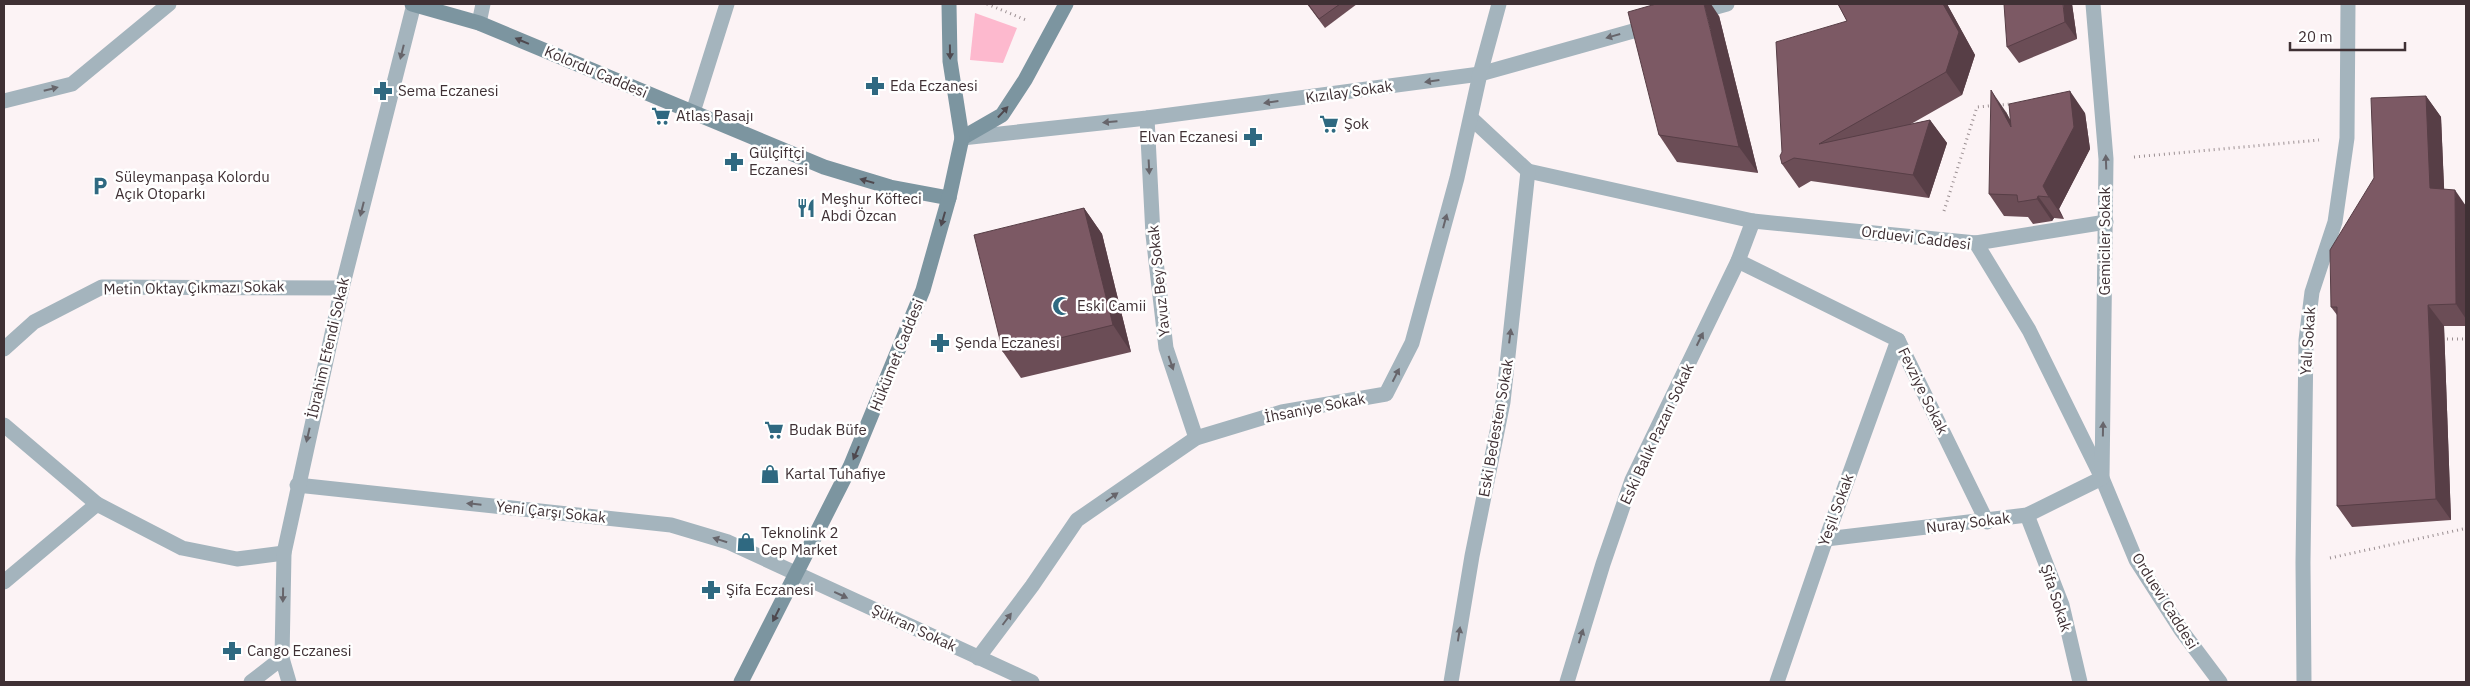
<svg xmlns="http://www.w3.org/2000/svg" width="2470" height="686" viewBox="0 0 2470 686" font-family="'IBM Plex Sans',sans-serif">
	<rect width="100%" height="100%" fill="#fcf3f5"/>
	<path fill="#fdb9ce" d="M 975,13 L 1017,28 L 1003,63 L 970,60 Z"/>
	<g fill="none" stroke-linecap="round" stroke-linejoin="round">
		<g stroke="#9b8f92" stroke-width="3" stroke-dasharray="1 4" stroke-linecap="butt">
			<path d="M 987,4 L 1026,20"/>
			<path d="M 2134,157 L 2319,140"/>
			<path d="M 1944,211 L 1977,107 L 2011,104"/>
			<path d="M 2442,339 L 2466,339"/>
			<path d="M 2330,558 L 2463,529"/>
		</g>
		<path stroke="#a4b4bd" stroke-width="15" d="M 1898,340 L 1987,522"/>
		<g stroke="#a4b4bd" stroke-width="15">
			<path d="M 1695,13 L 1727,4"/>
			<path d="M 479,23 L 483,4"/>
			<path d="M 4,101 L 72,84 L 169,4"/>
			<path d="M 693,112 L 727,4"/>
			<path d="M 1147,118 L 1153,235 L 1166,348 L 1196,438"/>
			<path d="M 1471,118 L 1528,171 L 1753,221 L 1976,243 L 2029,330 L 2102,478 L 2136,560 L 2181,630 L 2220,682"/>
			<path d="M 962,138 L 1147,118 L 1480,74 L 1651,26"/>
			<path d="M 1976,243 L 2106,222"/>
			<path d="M 1738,261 L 1898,340 L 1826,539 L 1777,682"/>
			<path d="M 4,349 L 34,322 L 102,287 L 342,288"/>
			<path d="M 4,425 L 97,504"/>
			<path d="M 297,485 L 671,525 L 728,542 L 1032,682"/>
			<path d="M 2027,515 L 2062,605 L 2080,682"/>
			<path d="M 1826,539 L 2027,515 L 2102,478 L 2106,159 L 2093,4"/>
			<path d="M 4,582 L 97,504 L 182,548 L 237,559 L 284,553"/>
			<path d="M 978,658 L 1032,586 L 1077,520 L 1196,438 L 1282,412 L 1386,394 L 1412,343 L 1457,178 L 1480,74 L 1499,4"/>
			<path d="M 251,682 L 282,658"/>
			<path d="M 289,682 L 282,658 L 284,553 L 342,288 L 414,4"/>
			<path d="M 1451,682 L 1472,556 L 1503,402 L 1528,171"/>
			<path d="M 1567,682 L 1603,564 L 1632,480 L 1738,261 L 1753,221"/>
			<path d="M 2304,682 L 2303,563 L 2306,340 L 2312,292 L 2335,222 L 2347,138 L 2348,4"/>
		</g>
		<g stroke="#7c95a0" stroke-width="15">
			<path d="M 412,4 L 479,23 L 824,167 L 890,187 L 949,198"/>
			<path d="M 962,138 L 1002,115 L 1025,80 L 1066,4"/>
			<path d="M 741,682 L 850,467 L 923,290 L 949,198 L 962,138 L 950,61 L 949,4"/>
		</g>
	</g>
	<g fill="#6b4d56">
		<path d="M 1307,4 L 1357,4 L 1325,28 Z"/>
		<path d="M 1838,4 L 1947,4 L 1975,55 L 1962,95 L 1911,124 L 1930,120 L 1947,143 L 1929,198 L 1811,181 L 1799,188 L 1782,164 L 1847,21 Z"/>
		<path d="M 2072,4 L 2077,39 L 2019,63 L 2007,47 Z"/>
		<path d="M 1719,16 L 1758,173 L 1677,162 L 1659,135 Z"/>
		<path d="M 2426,96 L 2441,117 L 2444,189 L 2466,206 L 2466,326 L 2444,326 L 2451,520 L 2352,527 L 2337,506 L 2337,315 L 2331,307 L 2374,178 Z"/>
		<path d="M 2006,112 L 2010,120 L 2085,113 L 2090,149 L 2059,209 L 2064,219 L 2054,218 L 2052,221 L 2033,224 L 2028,217 L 2004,216 L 1989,194 Z"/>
		<path d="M 1084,208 L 1102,234 L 1131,352 L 1021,378 L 1003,352 Z"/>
	</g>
	<g fill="#573e46">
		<path d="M 1704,4 L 1711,4 L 1719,16 L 1758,173 L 1739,147 Z"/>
		<path d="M 1943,4 L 1947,4 L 1975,55 L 1962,95 L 1946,72 Z"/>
		<path d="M 2063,4 L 2072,4 L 2077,39 L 2065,22 Z"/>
		<path d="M 1991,90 L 2006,112 L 2027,150 L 2011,127 Z"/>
		<path d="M 2070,91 L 2085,113 L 2090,149 L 2059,209 L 2064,219 L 2049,197 L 2043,186 Z"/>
		<path d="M 2426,96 L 2441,117 L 2445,209 L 2430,188 Z"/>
		<path d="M 1930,120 L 1947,143 L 1929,198 L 1913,175 Z"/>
		<path d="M 2455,190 L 2466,206 L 2466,319 L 2456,304 Z"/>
		<path d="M 2038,196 L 2054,218 L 2052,221 L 2037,199 Z"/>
		<path d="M 1084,208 L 1102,234 L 1131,352 L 1113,325 Z"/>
		<path d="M 2428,305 L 2444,326 L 2451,520 L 2436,499 Z"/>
	</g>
	<g fill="#7c5964" stroke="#573e46">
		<path d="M 1308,4 L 1340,4 L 1319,19 Z"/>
		<path d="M 1656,4 L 1704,4 L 1739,147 L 1659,135 L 1628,12 Z"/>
		<path d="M 1838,4 L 1943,4 L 1959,32 L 1946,72 L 1819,144 L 1930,120 L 1913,175 L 1794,158 L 1782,164 L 1780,156 L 1782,152 L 1776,42 L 1847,21 Z"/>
		<path d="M 2004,4 L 2063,4 L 2065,22 L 2007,47 Z"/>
		<path d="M 1991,90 L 2011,127 L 2009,104 L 2070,91 L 2074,127 L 2043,186 L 2049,197 L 2038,196 L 2037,199 L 2018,202 L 2017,195 L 1989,194 Z"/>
		<path d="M 2426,96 L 2430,188 L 2455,190 L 2456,304 L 2428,305 L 2436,499 L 2337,506 L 2337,307 L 2331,307 L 2330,250 L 2374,178 L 2371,98 Z"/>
		<path d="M 1084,208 L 1113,325 L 1003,352 L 974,235 Z"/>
	</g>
	<defs><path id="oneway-solid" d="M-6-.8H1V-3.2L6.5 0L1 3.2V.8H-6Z" transform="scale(1.25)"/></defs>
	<g fill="#67656b">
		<use href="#oneway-solid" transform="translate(1613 36) rotate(164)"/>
		<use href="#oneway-solid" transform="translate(402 52) rotate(104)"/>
		<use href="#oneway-solid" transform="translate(1432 81) rotate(172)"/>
		<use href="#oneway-solid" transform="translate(51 89) rotate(-14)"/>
		<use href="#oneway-solid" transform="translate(1271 102) rotate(172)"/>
		<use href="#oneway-solid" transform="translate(1110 122) rotate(175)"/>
		<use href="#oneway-solid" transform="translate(2106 162) rotate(-92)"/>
		<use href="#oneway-solid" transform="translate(1149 167) rotate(87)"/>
		<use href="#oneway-solid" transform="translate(362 209) rotate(104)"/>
		<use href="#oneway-solid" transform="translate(1445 221) rotate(-75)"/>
		<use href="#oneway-solid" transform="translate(1510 336) rotate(-83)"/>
		<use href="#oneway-solid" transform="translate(1700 339) rotate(-64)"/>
		<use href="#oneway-solid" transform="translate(1171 363) rotate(71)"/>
		<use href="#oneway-solid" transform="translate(1396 375) rotate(-63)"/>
		<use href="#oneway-solid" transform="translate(2103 429) rotate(-89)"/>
		<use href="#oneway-solid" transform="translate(308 435) rotate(103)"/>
		<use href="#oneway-solid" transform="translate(1112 497) rotate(-35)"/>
		<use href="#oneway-solid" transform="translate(474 504) rotate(-174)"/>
		<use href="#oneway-solid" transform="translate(720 540) rotate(-163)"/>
		<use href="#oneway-solid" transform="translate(283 595) rotate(91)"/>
		<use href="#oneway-solid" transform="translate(841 595) rotate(25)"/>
		<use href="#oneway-solid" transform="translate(1007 619) rotate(-53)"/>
		<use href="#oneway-solid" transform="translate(1459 634) rotate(-81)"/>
		<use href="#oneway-solid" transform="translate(1581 636) rotate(-73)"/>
	</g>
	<g fill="#4e494f">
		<use href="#oneway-solid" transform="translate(522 41) rotate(-157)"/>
		<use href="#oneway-solid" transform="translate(950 52) rotate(89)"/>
		<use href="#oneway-solid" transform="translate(1003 112) rotate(-47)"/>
		<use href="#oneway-solid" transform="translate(867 181) rotate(-164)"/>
		<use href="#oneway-solid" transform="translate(943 219) rotate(106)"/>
		<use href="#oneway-solid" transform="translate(856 453) rotate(113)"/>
		<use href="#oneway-solid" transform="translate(776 615) rotate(117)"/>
	</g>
	<defs>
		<g id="pharmacy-bare" transform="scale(1.5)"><path d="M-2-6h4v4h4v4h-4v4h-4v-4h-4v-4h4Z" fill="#2f6981" stroke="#fff" stroke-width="2.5" paint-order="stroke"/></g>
		<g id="supermarket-bare" transform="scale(1.5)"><path d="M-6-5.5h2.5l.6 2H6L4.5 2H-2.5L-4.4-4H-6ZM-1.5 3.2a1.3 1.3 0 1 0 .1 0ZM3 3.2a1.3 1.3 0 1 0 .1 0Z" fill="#2f6981" stroke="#fff" stroke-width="2.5" paint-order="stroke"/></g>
		<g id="parking-bare" transform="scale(1.5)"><path d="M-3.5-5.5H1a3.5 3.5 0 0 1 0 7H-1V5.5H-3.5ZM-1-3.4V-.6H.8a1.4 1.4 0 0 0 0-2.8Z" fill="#2f6981" stroke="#fff" stroke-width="2.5" paint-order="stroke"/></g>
		<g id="restaurant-bare" transform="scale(1.5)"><path d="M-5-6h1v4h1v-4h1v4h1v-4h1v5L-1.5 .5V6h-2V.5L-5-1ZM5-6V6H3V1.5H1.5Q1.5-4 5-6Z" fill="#2f6981" stroke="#fff" stroke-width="2.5" paint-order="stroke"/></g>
		<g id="mosque-bare" transform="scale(1.5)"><path d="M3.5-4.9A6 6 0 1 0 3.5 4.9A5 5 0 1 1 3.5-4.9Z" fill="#2f6981" stroke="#fff" stroke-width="2.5" paint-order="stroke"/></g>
		<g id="shop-bare" transform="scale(1.5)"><path d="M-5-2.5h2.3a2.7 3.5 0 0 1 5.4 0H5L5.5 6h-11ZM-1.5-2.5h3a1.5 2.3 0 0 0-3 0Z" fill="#2f6981" stroke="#fff" stroke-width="2.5" paint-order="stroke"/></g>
	</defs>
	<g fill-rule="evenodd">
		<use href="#pharmacy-bare" x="875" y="86"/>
		<use href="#pharmacy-bare" x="383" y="91"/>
		<use href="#supermarket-bare" x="661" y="116"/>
		<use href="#supermarket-bare" x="1329" y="124"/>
		<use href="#pharmacy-bare" x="1253" y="137"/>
		<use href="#pharmacy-bare" x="734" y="162"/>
		<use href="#parking-bare" x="100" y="186"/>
		<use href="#restaurant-bare" x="806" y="208"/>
		<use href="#mosque-bare" x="1062" y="306"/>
		<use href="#pharmacy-bare" x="940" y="343"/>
		<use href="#supermarket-bare" x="774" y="430"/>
		<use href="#shop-bare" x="770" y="474"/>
		<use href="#shop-bare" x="746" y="542"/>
		<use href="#pharmacy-bare" x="711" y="590"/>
		<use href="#pharmacy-bare" x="232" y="651"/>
	</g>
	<g text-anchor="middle" stroke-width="5" stroke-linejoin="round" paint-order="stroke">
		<g font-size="15" fill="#3f3034" stroke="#fff">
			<text transform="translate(596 72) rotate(23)" y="5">Kolordu Caddesi</text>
			<text transform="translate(1349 92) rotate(-8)" y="5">Kızılay Sokak</text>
			<text transform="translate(1916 238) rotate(7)" y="5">Orduevi Caddesi</text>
			<text transform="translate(2105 241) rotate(-90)" y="5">Gemiciler Sokak</text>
			<text transform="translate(1159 281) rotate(-96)" y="5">Yavuz Bey Sokak</text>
			<text transform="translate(194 288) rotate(-1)" y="5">Metin Oktay Çıkmazı Sokak</text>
			<text transform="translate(2308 341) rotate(-86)" y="5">Yalı Sokak</text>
			<text transform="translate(328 348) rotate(-77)" y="5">İbrahim Efendi Sokak</text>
			<text transform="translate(897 355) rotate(-68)" y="5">Hükümet Caddesi</text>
			<text transform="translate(1923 391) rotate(64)" y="5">Fevziye Sokak</text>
			<text transform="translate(1315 408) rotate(-11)" y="5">İhsaniye Sokak</text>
			<text transform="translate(1496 428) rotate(-80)" y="5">Eski Bedesten Sokak</text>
			<text transform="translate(1657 434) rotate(-65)" y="5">Eski Balık Pazarı Sokak</text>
			<text transform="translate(1836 510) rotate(-70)" y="5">Yeşil Sokak</text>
			<text transform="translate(551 512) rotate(6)" y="5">Yeni Çarşı Sokak</text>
			<text transform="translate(1968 523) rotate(-7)" y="5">Nuray Sokak</text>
			<text transform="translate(2056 598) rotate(72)" y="5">Şifa Sokak</text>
			<text transform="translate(2165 601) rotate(58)" y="5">Orduevi Caddesi</text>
			<text transform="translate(914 628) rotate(25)" y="5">Şükran Sokak</text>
		</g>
		<g font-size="15" fill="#3f3034" stroke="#fff" text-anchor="start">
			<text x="890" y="91">Eda Eczanesi</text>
			<text x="398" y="96">Sema Eczanesi</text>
			<text x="676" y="121">Atlas Pasajı</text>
			<text x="1344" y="129">Şok</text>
			<text x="1238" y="142" text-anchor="end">Elvan Eczanesi</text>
			<text x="749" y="158">Gülçiftçi<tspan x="749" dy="17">Eczanesi</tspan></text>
			<text x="115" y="182">Süleymanpaşa Kolordu<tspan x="115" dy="17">Açık Otoparkı</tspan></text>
			<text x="821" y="204">Meşhur Köfteci<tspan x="821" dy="17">Abdi Özcan</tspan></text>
			<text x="1077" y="311">Eski Camii</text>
			<text x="955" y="348">Şenda Eczanesi</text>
			<text x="789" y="435">Budak Büfe</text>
			<text x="785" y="479">Kartal Tuhafiye</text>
			<text x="761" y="538">Teknolink 2<tspan x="761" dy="17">Cep Market</tspan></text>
			<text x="726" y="595">Şifa Eczanesi</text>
			<text x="247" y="656">Cango Eczanesi</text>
		</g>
	</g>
	<rect width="2470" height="686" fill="none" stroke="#3f3034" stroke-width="10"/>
	<path d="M2290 42v8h115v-8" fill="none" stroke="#3f3034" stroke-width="2.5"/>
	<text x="2298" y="42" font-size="15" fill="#3f3034" stroke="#ffffff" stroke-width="4" paint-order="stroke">20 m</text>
</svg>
